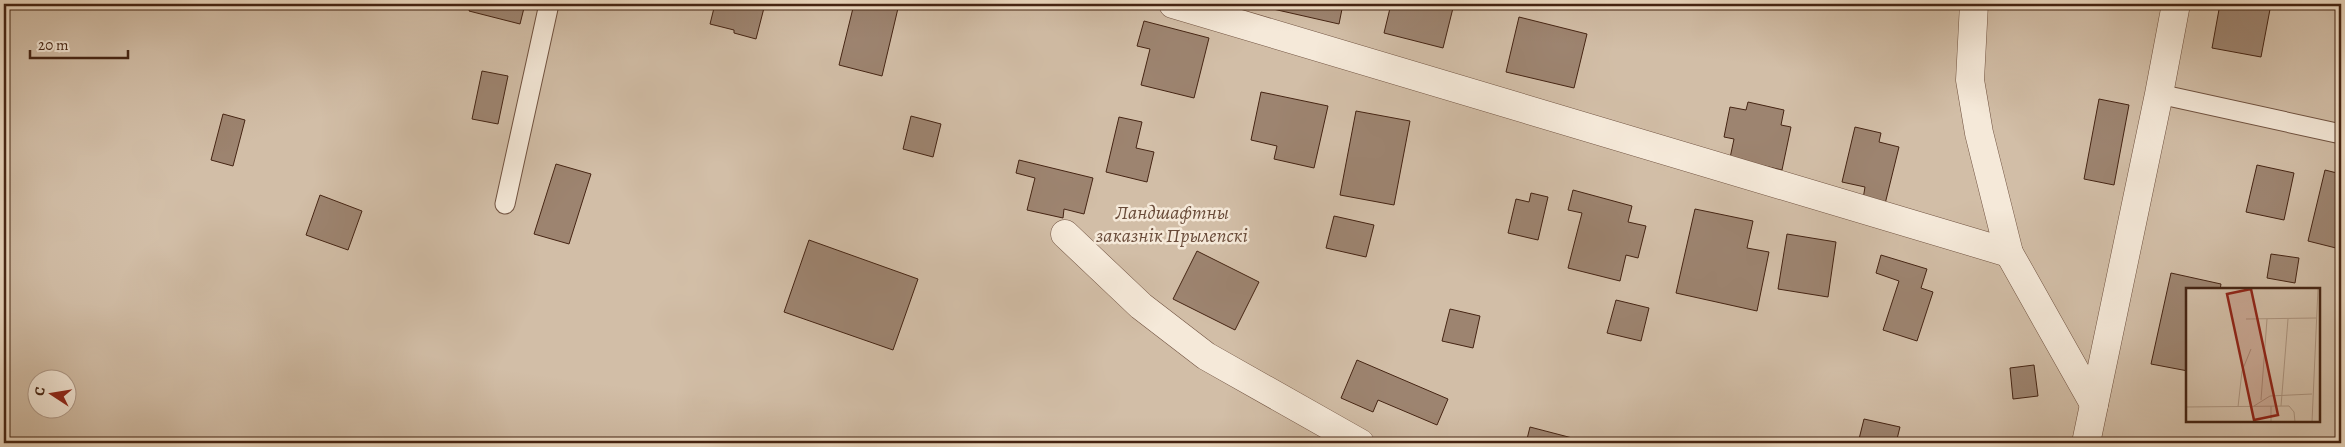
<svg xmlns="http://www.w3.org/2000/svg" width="2345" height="447" viewBox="0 0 2345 447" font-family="Alegreya,serif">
	<rect width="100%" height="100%" fill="#efddc5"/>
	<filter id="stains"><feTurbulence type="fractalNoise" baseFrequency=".004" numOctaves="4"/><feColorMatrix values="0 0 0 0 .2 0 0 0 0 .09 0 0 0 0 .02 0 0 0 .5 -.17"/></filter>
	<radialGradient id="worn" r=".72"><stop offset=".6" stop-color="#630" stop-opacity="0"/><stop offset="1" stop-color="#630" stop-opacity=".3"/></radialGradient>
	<path fill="#d2bea7" stroke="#8c715d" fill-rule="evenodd" d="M 4,4 L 2341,4 L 2341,443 L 4,443 ZM 2188,290 L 2319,290 L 2319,421 L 2188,421 ZM 38,380 L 68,380 L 68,410 L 38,410 Z"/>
	<g fill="#9d8470" stroke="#452413">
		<path d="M 471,4 L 525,4 L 520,24 L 469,11 Z"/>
		<path d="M 715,4 L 765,4 L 756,39 L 734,33 L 734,30 L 710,24 Z"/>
		<path d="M 854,4 L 899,4 L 882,76 L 839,65 Z"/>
		<path d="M 1274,4 L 1343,4 L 1339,24 L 1273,9 Z"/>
		<path d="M 1391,4 L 1454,4 L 1443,48 L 1384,33 Z"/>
		<path d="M 2220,4 L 2271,4 L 2261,57 L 2212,48 Z"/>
		<path d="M 1519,17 L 1587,34 L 1574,88 L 1506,72 Z"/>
		<path d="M 1144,21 L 1209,38 L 1194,98 L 1141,85 L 1150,49 L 1137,46 Z"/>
		<path d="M 482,71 L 508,76 L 498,124 L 472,119 Z"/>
		<path d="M 1261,92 L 1328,106 L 1314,168 L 1274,159 L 1277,146 L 1251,140 Z"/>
		<path d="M 2099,99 L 2129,105 L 2114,185 L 2084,179 Z"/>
		<path d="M 1748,102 L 1784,110 L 1781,125 L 1791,127 L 1782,170 L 1730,158 L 1734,139 L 1724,137 L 1730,107 L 1746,110 Z"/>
		<path d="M 1356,111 L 1410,121 L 1394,205 L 1340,195 Z"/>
		<path d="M 223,114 L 245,120 L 233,166 L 211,160 Z"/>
		<path d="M 911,116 L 941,124 L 933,157 L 903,149 Z"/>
		<path d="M 1119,117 L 1142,122 L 1136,148 L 1154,152 L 1147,182 L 1106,172 Z"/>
		<path d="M 1855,127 L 1881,133 L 1879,142 L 1899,147 L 1885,204 L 1863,199 L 1865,187 L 1842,182 Z"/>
		<path d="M 1019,160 L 1093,178 L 1084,214 L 1064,209 L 1063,218 L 1027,210 L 1035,178 L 1016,173 Z"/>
		<path d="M 556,164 L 591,174 L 569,244 L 534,234 Z"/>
		<path d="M 2257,165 L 2294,173 L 2284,220 L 2246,212 Z"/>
		<path d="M 2325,170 L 2341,174 L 2341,266 L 2336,265 L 2340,249 L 2308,241 Z"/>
		<path d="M 1573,190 L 1632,206 L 1628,222 L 1646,226 L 1638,258 L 1626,255 L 1620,281 L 1568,268 L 1582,213 L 1568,210 Z"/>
		<path d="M 1531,193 L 1548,197 L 1538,240 L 1508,233 L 1516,199 L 1529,202 Z"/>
		<path d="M 320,195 L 362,211 L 348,250 L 306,235 Z"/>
		<path d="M 1695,209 L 1753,221 L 1747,248 L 1769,252 L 1757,311 L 1676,293 Z"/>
		<path d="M 1334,216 L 1374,225 L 1366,257 L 1326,248 Z"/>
		<path d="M 1787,234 L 1836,242 L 1828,297 L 1778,289 Z"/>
		<path d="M 809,240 L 918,279 L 893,350 L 784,312 Z"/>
		<path d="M 1197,251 L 1259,282 L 1235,330 L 1173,299 Z"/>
		<path d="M 2271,254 L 2299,258 L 2295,283 L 2267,278 Z"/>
		<path d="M 1881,255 L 1927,269 L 1921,288 L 1933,292 L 1917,341 L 1883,330 L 1899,281 L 1876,273 Z"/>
		<path d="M 2171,273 L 2221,284 L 2220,290 L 2188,290 L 2188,371 L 2151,364 Z"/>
		<path d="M 1616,300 L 1649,308 L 1641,341 L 1607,333 Z"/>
		<path d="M 1450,309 L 1480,316 L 1473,348 L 1442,341 Z"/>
		<path d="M 1357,360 L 1448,399 L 1437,425 L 1378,400 L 1373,412 L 1341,398 Z"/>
		<path d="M 2034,365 L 2038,396 L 2013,399 L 2010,368 Z"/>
		<path d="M 1864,419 L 1900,427 L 1896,443 L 1858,443 Z"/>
		<path d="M 1530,427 L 1580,440 L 1579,443 L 1526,443 Z"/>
	</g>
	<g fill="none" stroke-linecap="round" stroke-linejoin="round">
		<g stroke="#705240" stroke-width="21">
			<g id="service">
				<path d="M 2159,94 L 2341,134"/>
				<path d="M 505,204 L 549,4"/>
			</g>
		</g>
		<g stroke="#705240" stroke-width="29">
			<g id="minor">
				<path d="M 1173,4 L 2009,253"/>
				<path d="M 1974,4 L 1970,80 L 1979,133 L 2009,253 L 2094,404"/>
				<path d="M 1065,234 L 1141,306 L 1206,356 L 1360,443"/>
				<path d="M 2086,443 L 2159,94 L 2176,4"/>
			</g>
		</g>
		<use href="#service" stroke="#f5e9d9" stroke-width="19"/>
		<use href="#minor" stroke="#f5e9d9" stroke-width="28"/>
	</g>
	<g text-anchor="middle" stroke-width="5" stroke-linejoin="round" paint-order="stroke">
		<g font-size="20" font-style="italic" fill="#684a38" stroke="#f5e9d9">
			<text x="1172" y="219">Ландшафтны<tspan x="1172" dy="23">заказнік Прылепскі</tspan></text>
		</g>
	</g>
	<g transform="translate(2186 288)">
		<rect width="134" height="134" fill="#efddc5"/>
		<path d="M 0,0 L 134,0 L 134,134 L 0,134 Z" fill="#d2bea7"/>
		<path fill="none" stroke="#ab937e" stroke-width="1" d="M 60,31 L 130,30M 75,112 L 81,31M 68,118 L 84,108 L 126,106M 95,118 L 102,31M 0,119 L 103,118 L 108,124 L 109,134M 52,119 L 56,83 L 65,61M 85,134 L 85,118M 126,134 L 132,0"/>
		<path fill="#8f2418" fill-opacity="0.15" stroke="#8f2418" stroke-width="2.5" d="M 65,1 L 92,127 L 68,132 L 41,6 Z"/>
		<rect width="134" height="134" fill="none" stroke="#452413" stroke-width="2.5"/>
	</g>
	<rect width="2345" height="447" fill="none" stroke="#efddc5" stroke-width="20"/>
	<rect x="5" y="5" width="2335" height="437" fill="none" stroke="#452413" stroke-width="2.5"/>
	<rect x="10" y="10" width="2325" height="427" fill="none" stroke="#452413"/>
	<g transform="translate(52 394) rotate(282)"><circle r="24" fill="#f5e9d9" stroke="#af9a8a"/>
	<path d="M0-4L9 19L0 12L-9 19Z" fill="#8f2418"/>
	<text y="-8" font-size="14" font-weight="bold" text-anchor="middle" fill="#452413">С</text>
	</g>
	<path d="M30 50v8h98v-8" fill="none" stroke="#452413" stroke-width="2.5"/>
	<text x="38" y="50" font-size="15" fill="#452413" stroke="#f5e9d9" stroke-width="4" paint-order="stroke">20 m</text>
	<rect width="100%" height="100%" filter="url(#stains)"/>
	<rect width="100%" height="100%" fill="url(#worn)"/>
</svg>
